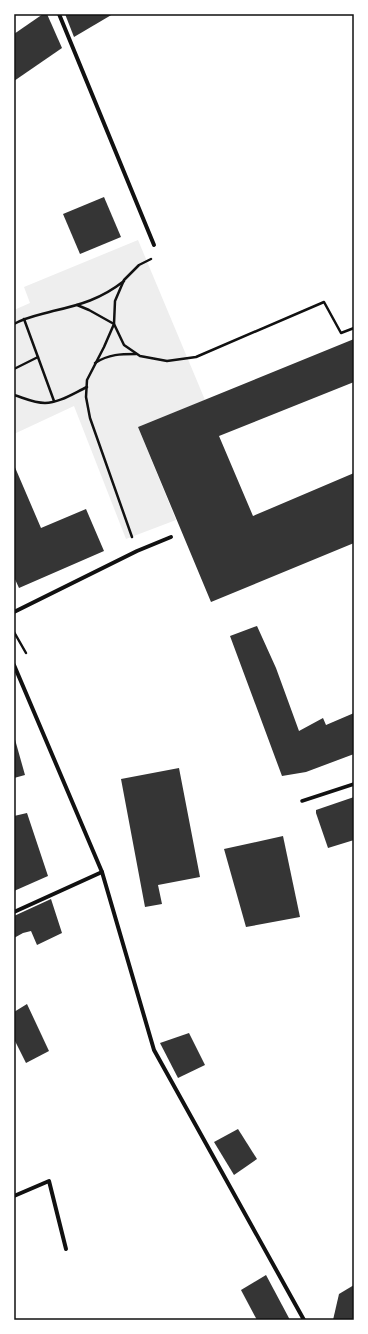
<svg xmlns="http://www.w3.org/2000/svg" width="368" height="1334" viewBox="0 0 368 1334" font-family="'Noto Serif',serif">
	<rect width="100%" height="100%" fill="#fff"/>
	<path fill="#eee" d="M 138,240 L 205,400 L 138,427 L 176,520 L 126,539 L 74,406 L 14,434 L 14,310 L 30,303 L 24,287 Z"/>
	<g fill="#353535">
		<path d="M 43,14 L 47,14 L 62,48 L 14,81 L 14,34 Z"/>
		<path d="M 65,14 L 113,14 L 74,37 Z"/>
		<path d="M 104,197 L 121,237 L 80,254 L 63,214 Z"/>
		<path d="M 354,339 L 354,382 L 219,436 L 253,516 L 354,473 L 354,543 L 211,602 L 138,427 Z"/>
		<path d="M 14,465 L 41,528 L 86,509 L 104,551 L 19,588 L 14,577 Z"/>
		<path d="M 257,626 L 276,668 L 299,731 L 323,718 L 326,725 L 354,713 L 354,754 L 306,772 L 282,776 L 230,636 Z"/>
		<path d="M 14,736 L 25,775 L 14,778 Z"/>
		<path d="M 179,768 L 200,877 L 158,885 L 162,904 L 145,907 L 121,779 Z"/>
		<path d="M 354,797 L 354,840 L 328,848 L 316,813 L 316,810 Z"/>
		<path d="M 27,813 L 48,876 L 14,891 L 14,816 Z"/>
		<path d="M 283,836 L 300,917 L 246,927 L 224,849 Z"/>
		<path d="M 51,899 L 62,933 L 37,945 L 31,931 L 23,933 L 14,938 L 14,916 Z"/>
		<path d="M 27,1004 L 49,1051 L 26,1063 L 14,1039 L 14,1012 Z"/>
		<path d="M 189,1033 L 205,1065 L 178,1078 L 160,1043 Z"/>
		<path d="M 238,1129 L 257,1159 L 234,1175 L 214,1142 Z"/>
		<path d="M 266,1275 L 290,1320 L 257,1320 L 241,1290 Z"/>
		<path d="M 354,1285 L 354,1320 L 333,1320 L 339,1294 Z"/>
	</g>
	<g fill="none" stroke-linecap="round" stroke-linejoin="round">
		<g stroke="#111" stroke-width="2.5">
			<path d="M 151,259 L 139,265 L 124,280 L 115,301 L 114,324 L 124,345 L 140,356 L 167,361 L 196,357 L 324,302 L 341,333 L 354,328"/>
			<path d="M 77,305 L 89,310 L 114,324 L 104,347 L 87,380 L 86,397 L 90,418 L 132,537"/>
			<path d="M 24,319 L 54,401"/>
			<path d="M 14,324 C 26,317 39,315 53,311 C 80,305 101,299 124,281"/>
			<path d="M 95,363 C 109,354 121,354 136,354"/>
			<path d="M 14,369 L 38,357"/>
			<path d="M 14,395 C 24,398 34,403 45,403 C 59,403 74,393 87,387"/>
			<path d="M 14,632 L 26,653"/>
		</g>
		<path stroke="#111" stroke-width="3.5" d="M 302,801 L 354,784"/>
		<g stroke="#111" stroke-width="4">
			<path d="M 59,14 L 154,245"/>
			<path d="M 14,612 L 137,551 L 171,537"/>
			<path d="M 14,665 L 102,872 L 154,1050 L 304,1320"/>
			<path d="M 14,912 L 102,872"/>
			<path d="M 14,1196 L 49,1181 L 66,1249"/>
		</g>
	</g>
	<rect width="368" height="1334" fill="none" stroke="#ffffff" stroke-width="30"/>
	<rect x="15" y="15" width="338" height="1304" fill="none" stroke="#111" stroke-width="1.5"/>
</svg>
